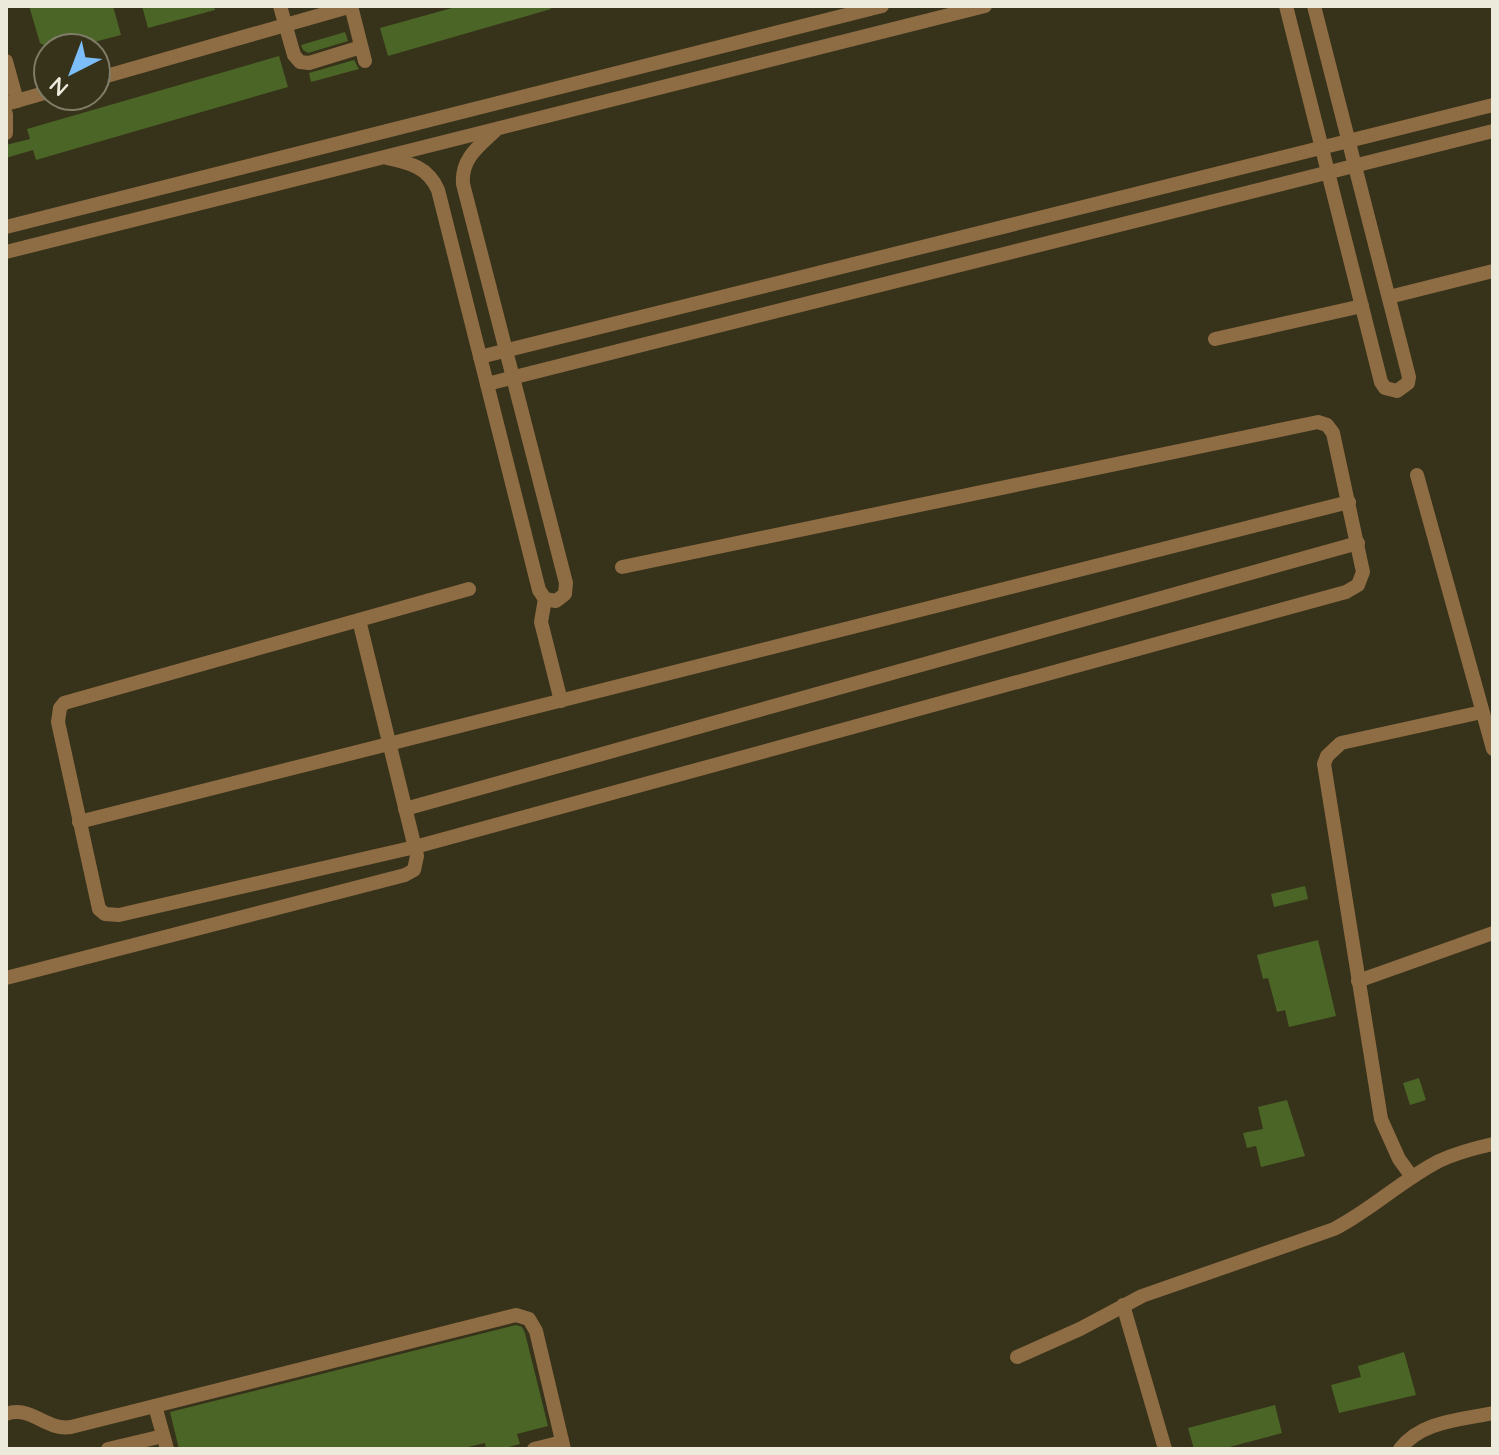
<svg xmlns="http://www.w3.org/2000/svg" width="1499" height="1455" viewBox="0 0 1499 1455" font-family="Quicksand,sans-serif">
	<rect width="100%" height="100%" fill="#37321a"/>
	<g fill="#4a6526">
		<path d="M 29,6 L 113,6 L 121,35 L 71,48 L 49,48 L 40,43 Z"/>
		<path d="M 142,6 L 214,6 L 215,10 L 148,28 Z"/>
		<path d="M 459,6 L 550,6 L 551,9 L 388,56 L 380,28 Z"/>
		<path d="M 345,32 L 348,41 L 308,53 L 303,50 L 301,45 Z"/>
		<path d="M 279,56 L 288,87 L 36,160 L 33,150 L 6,158 L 6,145 L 30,139 L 27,129 Z"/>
		<path d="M 354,60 L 359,69 L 311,82 L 309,73 Z"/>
		<path d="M 1305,886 L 1308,899 L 1274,907 L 1271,894 Z"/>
		<path d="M 1318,940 L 1336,1016 L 1289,1027 L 1285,1010 L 1277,1012 L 1268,978 L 1263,979 L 1257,955 Z"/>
		<path d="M 1419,1078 L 1426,1100 L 1410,1105 L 1403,1083 Z"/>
		<path d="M 1287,1100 L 1305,1156 L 1261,1167 L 1256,1146 L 1247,1148 L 1243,1133 L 1263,1129 L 1258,1107 Z"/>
		<path d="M 516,1325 L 522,1327 L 525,1333 L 548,1426 L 517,1434 L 520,1444 L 502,1449 L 486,1449 L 485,1443 L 460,1449 L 179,1449 L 170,1412 Z"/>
		<path d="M 1404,1352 L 1416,1395 L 1339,1413 L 1331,1385 L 1361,1377 L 1358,1366 Z"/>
		<path d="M 1275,1405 L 1282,1433 L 1222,1449 L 1194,1449 L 1188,1428 Z"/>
	</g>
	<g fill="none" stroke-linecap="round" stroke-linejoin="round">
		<g stroke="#8e6c44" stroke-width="14">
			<path d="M 280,6 L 294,55 L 300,62 L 309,63 L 361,47"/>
			<path d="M 351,6 L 365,61"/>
			<path d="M 1286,6 L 1381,382 L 1385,388 L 1397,391 L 1408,383 L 1409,377 L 1314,6"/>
			<path d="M 6,61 L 17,101"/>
			<path d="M 96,79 L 352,6"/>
			<path d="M 6,104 L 48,92"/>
			<path d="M 6,114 L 6,133"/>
			<path d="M 387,158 C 410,163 428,167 438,190 L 539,590 L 545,599 L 556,601 L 565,594 L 566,583 L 463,184 C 461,159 478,147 495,131"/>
			<path d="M 6,227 L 882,6"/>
			<path d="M 6,252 L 985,6"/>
			<path d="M 1389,297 L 1493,271"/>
			<path d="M 1215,339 L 1362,306"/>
			<path d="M 480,357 L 1493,105"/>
			<path d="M 487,384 L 1493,131"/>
			<path d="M 1417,475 L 1493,749"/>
			<path d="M 469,589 L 64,703 L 60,708 L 58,722 L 99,909 L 105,914 L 119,915 L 415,847 L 1346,592 L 1358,585 L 1363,572 L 1333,433 L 1327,425 L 1318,422 L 622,567"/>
			<path d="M 545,599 L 541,622 L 561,701"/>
			<path d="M 405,809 L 1358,543"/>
			<path d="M 79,822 L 1349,502"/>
			<path d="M 6,978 L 405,875 L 414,870 L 417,856 L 359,620"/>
			<path d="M 1358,981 L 1493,933"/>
			<path d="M 1412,1177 L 1399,1159 L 1381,1119 L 1324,764 L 1327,756 L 1341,743 L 1482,712"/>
			<path d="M 1123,1305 L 1165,1449"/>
			<path d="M 1017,1357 L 1080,1329 L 1142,1296 L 1334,1229 C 1371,1210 1402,1180 1439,1161 C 1456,1153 1475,1148 1493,1144"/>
			<path d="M 155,1406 L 167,1449"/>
			<path d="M 6,1414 C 32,1405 45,1431 71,1427 L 516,1315 L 529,1319 L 536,1331 L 564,1449"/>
			<path d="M 108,1449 L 163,1436"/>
			<path d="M 534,1449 L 562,1442"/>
			<path d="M 1400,1449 C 1421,1421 1461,1420 1493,1413"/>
		</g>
	</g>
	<rect width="1499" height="1455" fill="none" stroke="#eceadb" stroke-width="16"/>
	<g transform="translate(72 72) rotate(222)"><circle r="38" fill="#37321a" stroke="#7f7c67" stroke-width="2"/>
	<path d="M0-6L14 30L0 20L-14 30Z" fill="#7cbef9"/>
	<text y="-12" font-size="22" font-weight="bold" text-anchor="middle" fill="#eceadb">N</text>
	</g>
</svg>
